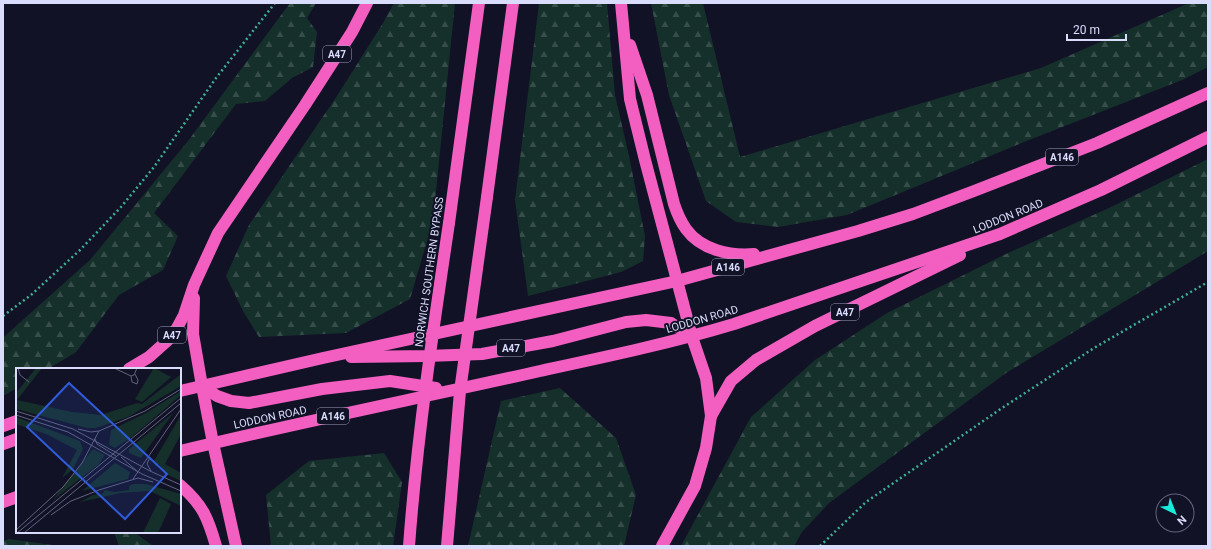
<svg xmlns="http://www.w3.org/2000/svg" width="1211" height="549" viewBox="0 0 1211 549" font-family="Roboto,sans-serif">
	<defs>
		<pattern id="forest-firs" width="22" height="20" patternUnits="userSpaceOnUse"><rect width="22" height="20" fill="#15302a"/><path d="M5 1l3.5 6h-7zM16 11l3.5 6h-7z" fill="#364d4a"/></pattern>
	</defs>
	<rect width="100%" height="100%" fill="#121226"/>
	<g fill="url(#forest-firs)">
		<path d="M 290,3 L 316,3 L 307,18 L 317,32 L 313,67 L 292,78 L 265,101 L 236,104 L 154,213 L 178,236 L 163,270 L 119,295 L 76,352 L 48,369 L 17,369 L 17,388 L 3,396 L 3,337 L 6,335 L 90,260 L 188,141 Z"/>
		<path d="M 394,3 L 455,3 L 433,221 L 410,299 L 346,333 L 259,337 L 243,311 L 226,276 L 249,225 L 337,96 L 383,23 Z"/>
		<path d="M 539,3 L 607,3 L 615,95 L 629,156 L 645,236 L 643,261 L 621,272 L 528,296 L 515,200 Z"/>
		<path d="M 651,3 L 703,3 L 740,157 L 1041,68 L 1189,3 L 1208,3 L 1208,67 L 1182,80 L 1024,142 L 847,215 L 778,227 L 736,222 L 706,201 L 669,95 Z"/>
		<path d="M 1208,159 L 1208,251 L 1006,373 L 829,503 L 802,532 L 794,546 L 681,546 L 751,417 L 815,360 L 887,313 L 1008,253 L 1109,208 Z"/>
		<path d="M 560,388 L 616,438 L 636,495 L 624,546 L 468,546 L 501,401 Z"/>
		<path d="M 384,453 L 402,482 L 393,546 L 271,546 L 266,495 L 309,461 Z"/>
		<path d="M 114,532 L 134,532 L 153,546 L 119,546 Z"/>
		<path d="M 9,539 L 59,546 L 3,546 L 3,541 Z"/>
	</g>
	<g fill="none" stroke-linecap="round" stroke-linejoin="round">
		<g stroke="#3ab093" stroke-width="2.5" stroke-dasharray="2 3" stroke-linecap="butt">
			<path d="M 3,316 L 31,295 L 80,250 L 121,207 L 154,167 L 216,78 L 275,3"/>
			<path d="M 820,546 L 866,502 L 1002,408 L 1094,348 L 1208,282"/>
		</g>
		<g stroke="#f25fc0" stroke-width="12">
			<path d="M 621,3 L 630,99 L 645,160 L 692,337 L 706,378 L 711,416 L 706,448 L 695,486 L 662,546"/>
			<path d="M 630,45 L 647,95 L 674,204 C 677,213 681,222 686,229 C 701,250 730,256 754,254"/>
			<path d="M 487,197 L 513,3"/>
			<path d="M 449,223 L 479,3"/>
			<path d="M 194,298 L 193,334 L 202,386 L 213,443 L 236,546"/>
			<path d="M 351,357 L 426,356 L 482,354 L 553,341 L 626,322 L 646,320 L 671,323 L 692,337"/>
			<path d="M 129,369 L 149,357 L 168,340 L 177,328 L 184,315 L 194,285 L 218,233 L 305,105 L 352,32 L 367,3"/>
			<path d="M 202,386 L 217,396 L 231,401 L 249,403 L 322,389 L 390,381 L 436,388"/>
			<path d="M 180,391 L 323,358 L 677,281 L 858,231 L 913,214 L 974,191 L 1097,143 L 1208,93"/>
			<path d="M 711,416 L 731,381 L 756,360 L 815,326 L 960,255"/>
			<path d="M 3,426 L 17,421"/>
			<path d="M 3,444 L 17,439"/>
			<path d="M 180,451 C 300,422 420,398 540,371 C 605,357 671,343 734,324 L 1000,234 L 1101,190 L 1208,137"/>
			<path d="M 180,485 C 203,505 208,518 216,546"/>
			<path d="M 3,502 L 17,497"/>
		</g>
		<g stroke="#f25fc0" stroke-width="12">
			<path d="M 409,546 C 417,438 433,330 449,223"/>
			<path d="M 447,546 L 460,391 L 487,197"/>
		</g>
	</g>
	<g text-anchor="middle" stroke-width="4" stroke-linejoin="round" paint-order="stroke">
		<g fill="#121226" stroke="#9e9fbc" stroke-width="1">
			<rect x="323" y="46" width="28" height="16" rx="3"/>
			<rect x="1046" y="149" width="32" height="16" rx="3"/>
			<rect x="712" y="259" width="32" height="16" rx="3"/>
			<rect x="831" y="304" width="28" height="16" rx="3"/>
			<rect x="158" y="327" width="28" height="16" rx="3"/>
			<rect x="497" y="340" width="28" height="16" rx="3"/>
			<rect x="317" y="408" width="32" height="16" rx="3"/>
		</g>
		<g font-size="10" font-weight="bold" fill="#dadcfc">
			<text x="337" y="58">A47</text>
			<text x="1062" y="161">A146</text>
			<text x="728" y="271">A146</text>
			<text x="845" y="316">A47</text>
			<text x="172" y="339">A47</text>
			<text x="511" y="352">A47</text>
			<text x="333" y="420">A146</text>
		</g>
		<g font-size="11" fill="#dadcfc" stroke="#121226">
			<text transform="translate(1008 216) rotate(-22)" y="4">LODDON ROAD</text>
			<text transform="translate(429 272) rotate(-82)" y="4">NORWICH SOUTHERN BYPASS</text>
			<text transform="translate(702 319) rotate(-16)" y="4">LODDON ROAD</text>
			<text transform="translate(270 417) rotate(-12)" y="4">LODDON ROAD</text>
		</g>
	</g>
	<g transform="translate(16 368)">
		<rect width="165" height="165" fill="#121226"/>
		<path d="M 20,0 L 26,0 L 1,32 L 56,44 L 85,47 L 121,35 L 126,36 L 165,6 L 165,18 L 112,49 L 80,60 L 71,60 L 0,41 L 0,25 ZM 165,23 L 165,27 L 117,68 L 99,80 L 93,77 L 95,62 L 130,45 ZM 157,45 L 125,90 L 113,85 L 113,81 ZM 165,47 L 165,66 L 149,96 L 165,105 L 165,113 L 150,106 L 143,96 L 139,98 L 138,93 ZM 0,49 L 64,73 L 67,81 L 57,101 L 46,110 L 61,82 L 30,66 L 0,56 ZM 77,81 L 89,87 L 83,96 L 37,132 ZM 99,95 L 114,104 L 112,111 L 66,123 ZM 117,116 L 130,116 L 165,126 L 165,138 L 134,123 L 105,125 L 64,134 L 77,127 L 86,126 L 89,122 L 98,124 L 113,122 L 113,118 ZM 144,130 L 155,136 L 142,165 L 127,165 Z" fill="#15302a"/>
		<path d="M 138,0 L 155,9 L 126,34 L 119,31 Z" fill="#15302a"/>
		<path fill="none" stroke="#62637c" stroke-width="1" d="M 2,0 L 4,7 L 13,14M 98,0 L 115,8 L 118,7 L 121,0M 115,8 L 116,14 L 121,16 L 122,12 L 119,6M 0,43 L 57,61 L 134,103 L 165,117M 0,47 L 52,64 L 126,106 L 165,123M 62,61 L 75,64 L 83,63 L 129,43 L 165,21M 79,71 L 81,76 L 100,88M 105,89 L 122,104M 134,89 L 131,96 L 135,103M 117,111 L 165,41M 35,147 L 55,133 L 83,122 L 122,110 L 137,114M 0,162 L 47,119 L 66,95 L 83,63M 1,165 L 165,30M 8,165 L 165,35"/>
		<path fill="#305cdc" fill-opacity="0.15" stroke="#305cdc" stroke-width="2" d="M 53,15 L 151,106 L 109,151 L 11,59 Z"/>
		<rect width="165" height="165" fill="none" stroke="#dadcfc" stroke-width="2"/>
	</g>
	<rect width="1211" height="549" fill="none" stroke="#dadcfc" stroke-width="8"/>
	<g transform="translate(1175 513) rotate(137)"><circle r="19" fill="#121226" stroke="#62637c"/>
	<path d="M0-3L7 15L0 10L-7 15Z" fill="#16ecda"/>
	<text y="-6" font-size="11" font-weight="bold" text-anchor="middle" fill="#dadcfc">N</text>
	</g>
	<path d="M1067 34v6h59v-6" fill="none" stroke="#dadcfc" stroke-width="2"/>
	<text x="1073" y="34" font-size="12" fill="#dadcfc" stroke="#121226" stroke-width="3" paint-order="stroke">20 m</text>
</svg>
